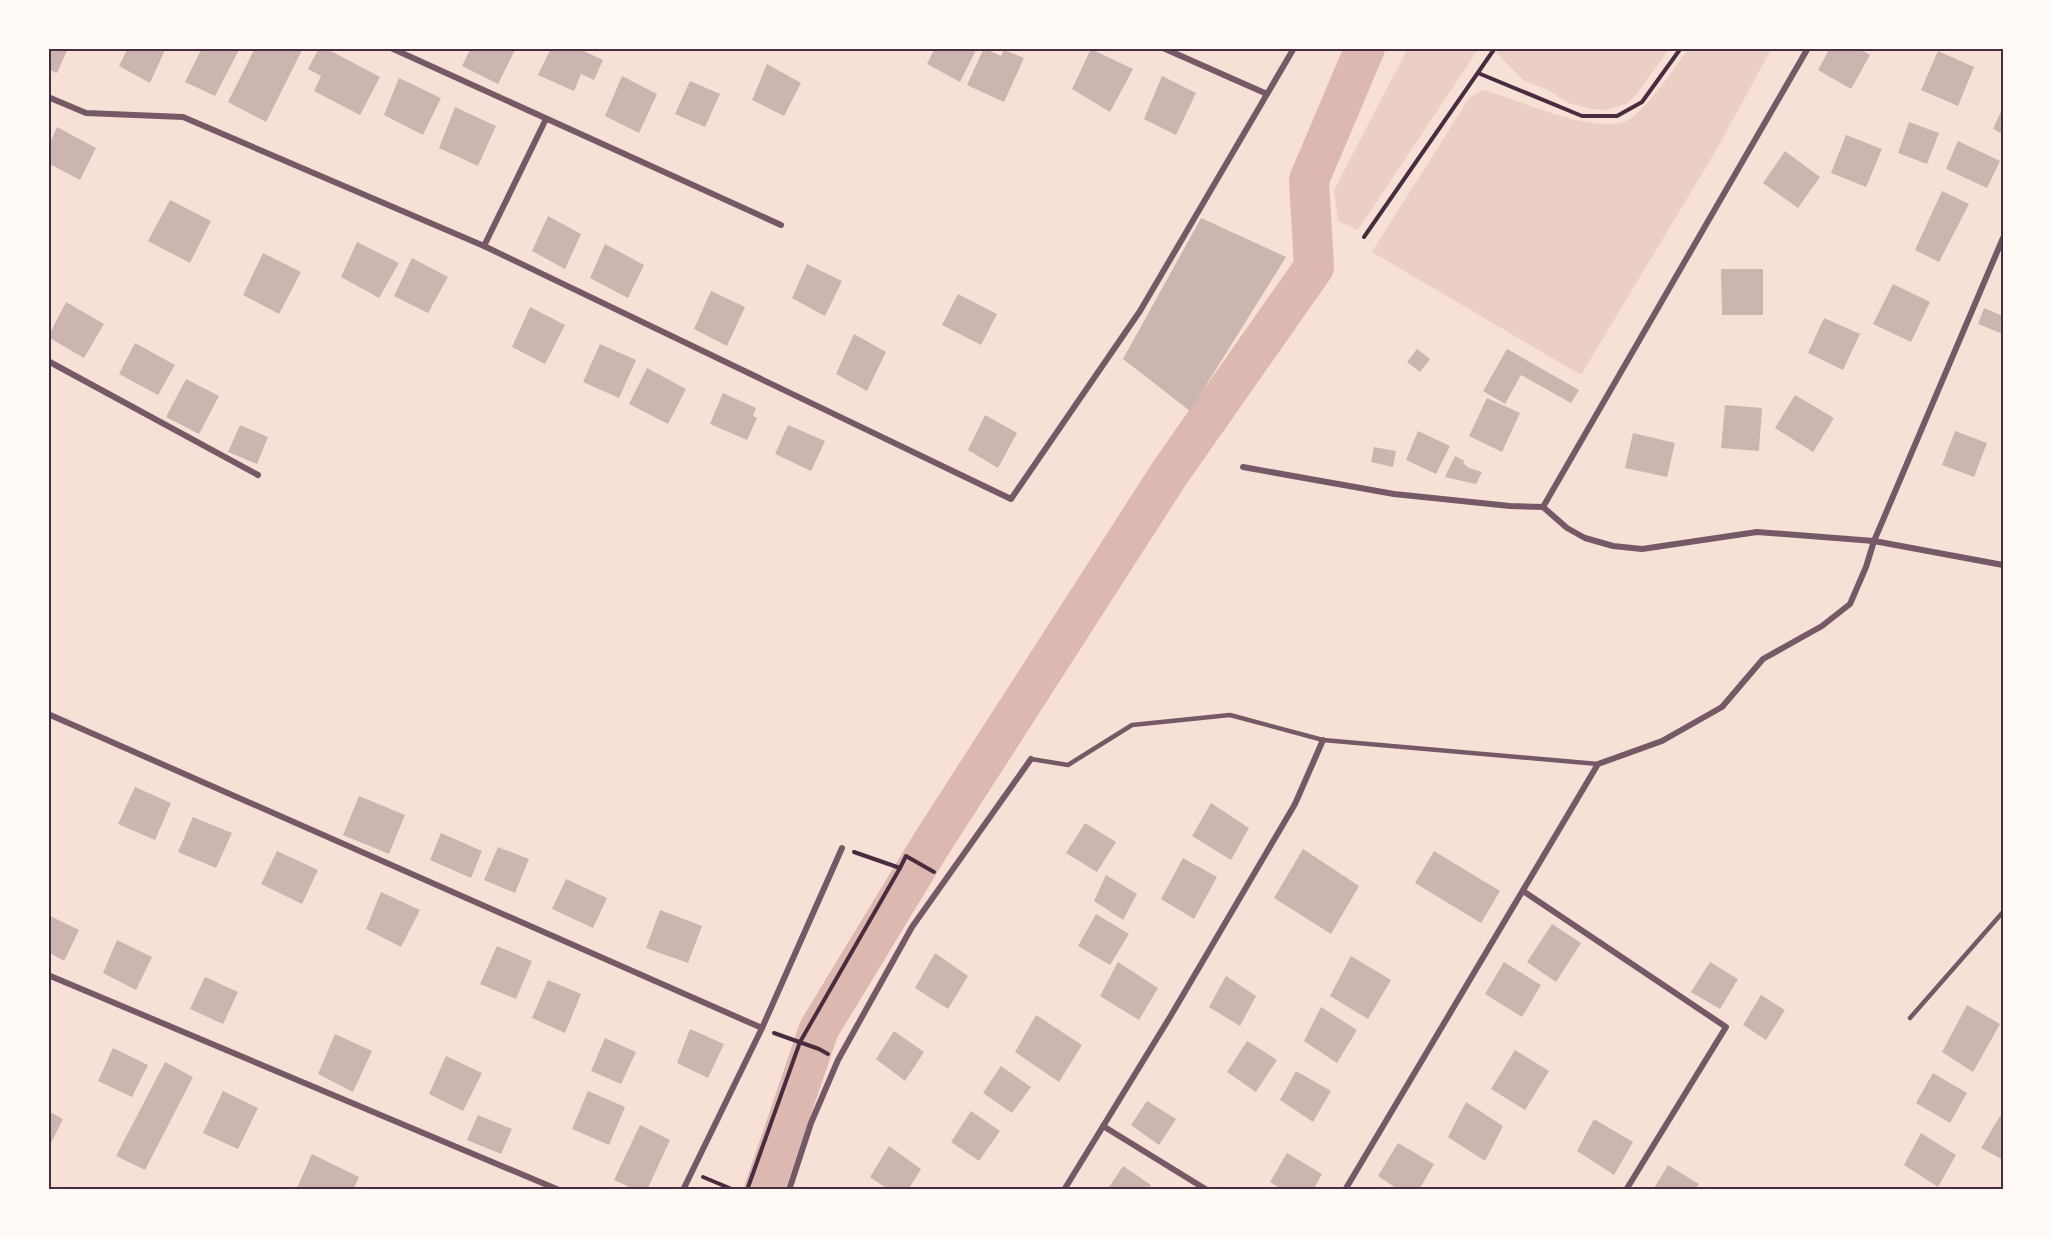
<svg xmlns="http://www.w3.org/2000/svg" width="2051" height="1238" viewBox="0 0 2051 1238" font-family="'Exo 2',sans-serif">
	<rect width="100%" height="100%" fill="#f7e1d7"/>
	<g fill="#ebcfc5">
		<path d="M 1408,48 L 1479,48 L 1358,230 L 1338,221 L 1334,190 Z"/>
		<path d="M 1499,48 L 1670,48 L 1635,96 L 1626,104 L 1607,110 L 1593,109 L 1568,103 L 1548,90 L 1523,80 L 1496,52 Z"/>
		<path d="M 1689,48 L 1772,48 L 1718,147 L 1581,375 L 1372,252 L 1469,98 L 1483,90 C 1517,99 1599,138 1630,119 C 1648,107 1675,67 1689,48 Z"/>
	</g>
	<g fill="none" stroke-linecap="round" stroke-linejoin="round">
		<path stroke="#dcb8b0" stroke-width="40" d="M 764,1190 L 819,1029 L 930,846 L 1169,474 L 1314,267 L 1309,180 L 1365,48"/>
	</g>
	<g fill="#ccb4b1">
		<path d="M 48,48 L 68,48 L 57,73 L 48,69 Z"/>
		<path d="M 128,48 L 162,48 L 165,50 L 150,83 L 119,66 Z"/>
		<path d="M 202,48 L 240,48 L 215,96 L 185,82 Z"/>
		<path d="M 255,48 L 303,48 L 266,122 L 228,102 Z"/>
		<path d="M 319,48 L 325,48 L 380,77 L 360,115 L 314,91 L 321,76 L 308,69 Z"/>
		<path d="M 471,48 L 516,48 L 498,84 L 462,66 Z"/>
		<path d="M 551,48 L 577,48 L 603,60 L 594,80 L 581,74 L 574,91 L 538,75 Z"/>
		<path d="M 935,48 L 977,48 L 960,82 L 927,64 Z"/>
		<path d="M 984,48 L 1001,56 L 1004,50 L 1024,58 L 1004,102 L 967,85 Z"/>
		<path d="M 1830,48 L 1858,48 L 1870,55 L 1851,89 L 1818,70 Z"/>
		<path d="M 1091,49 L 1133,69 L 1110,112 L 1072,89 Z"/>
		<path d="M 1938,51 L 1974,67 L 1958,106 L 1921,90 Z"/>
		<path d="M 767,64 L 801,83 L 784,116 L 752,100 Z"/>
		<path d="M 622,76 L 657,94 L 639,133 L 605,116 Z"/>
		<path d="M 1162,76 L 1196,93 L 1176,135 L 1144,119 Z"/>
		<path d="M 399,78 L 441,98 L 423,135 L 384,115 Z"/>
		<path d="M 690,81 L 720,94 L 705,127 L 675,114 Z"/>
		<path d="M 455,107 L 496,126 L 478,166 L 439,148 Z"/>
		<path d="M 2003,107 L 2003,134 L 1993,129 Z"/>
		<path d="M 1909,122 L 1939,133 L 1927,164 L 1898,153 Z"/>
		<path d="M 57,127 L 96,148 L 80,180 L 48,163 L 48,148 Z"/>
		<path d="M 1846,135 L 1882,149 L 1866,187 L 1831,173 Z"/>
		<path d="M 1958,141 L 2000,161 L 1987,188 L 1946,169 Z"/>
		<path d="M 1785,151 L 1820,177 L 1798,208 L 1763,183 Z"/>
		<path d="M 1942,191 L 1969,204 L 1939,262 L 1915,250 Z"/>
		<path d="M 170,200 L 211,221 L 190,263 L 148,241 Z"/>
		<path d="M 548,216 L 581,234 L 565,269 L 532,251 Z"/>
		<path d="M 1201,218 L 1286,257 L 1190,411 L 1123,359 Z"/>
		<path d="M 357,242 L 399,263 L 379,298 L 341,277 Z"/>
		<path d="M 605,244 L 644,265 L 628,298 L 590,278 Z"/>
		<path d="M 263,253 L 301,272 L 279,314 L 243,295 Z"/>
		<path d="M 412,258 L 448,277 L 428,313 L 394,296 Z"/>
		<path d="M 807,264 L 842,281 L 825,316 L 792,298 Z"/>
		<path d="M 1721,269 L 1763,269 L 1763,315 L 1722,315 Z"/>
		<path d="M 1893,284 L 1930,302 L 1911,342 L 1873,324 Z"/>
		<path d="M 711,291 L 745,307 L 727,346 L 694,329 Z"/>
		<path d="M 958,294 L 997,314 L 981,345 L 942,325 Z"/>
		<path d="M 66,302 L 104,324 L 84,358 L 48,337 Z"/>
		<path d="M 530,307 L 565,325 L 545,364 L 512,347 Z"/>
		<path d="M 1984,308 L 2003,316 L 2003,334 L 1978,324 Z"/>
		<path d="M 1824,318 L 1860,334 L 1843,370 L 1808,353 Z"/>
		<path d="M 854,334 L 886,352 L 867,391 L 836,374 Z"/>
		<path d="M 135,343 L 175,365 L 158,395 L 119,374 Z"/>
		<path d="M 600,344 L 636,360 L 619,398 L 583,382 Z"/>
		<path d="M 1417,349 L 1430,359 L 1420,372 L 1407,362 Z"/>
		<path d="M 1507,349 L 1579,390 L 1571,403 L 1521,375 L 1505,404 L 1483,391 Z"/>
		<path d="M 647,368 L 686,389 L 668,424 L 629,404 Z"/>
		<path d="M 186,379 L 219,396 L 199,434 L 166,417 Z"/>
		<path d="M 723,393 L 756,408 L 753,416 L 757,418 L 747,440 L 710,424 Z"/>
		<path d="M 1795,395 L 1834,418 L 1813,452 L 1775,428 Z"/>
		<path d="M 1487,398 L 1520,413 L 1502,452 L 1469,436 Z"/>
		<path d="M 1725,405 L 1762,408 L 1759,451 L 1721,448 Z"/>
		<path d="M 985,415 L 1017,433 L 998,468 L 968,450 Z"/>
		<path d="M 240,425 L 268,437 L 257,464 L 228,452 Z"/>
		<path d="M 788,425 L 825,441 L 811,471 L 775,454 Z"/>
		<path d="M 1418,431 L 1450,446 L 1436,474 L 1406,460 Z"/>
		<path d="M 1955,431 L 1987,443 L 1974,477 L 1942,465 Z"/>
		<path d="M 1633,433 L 1675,443 L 1667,477 L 1625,468 Z"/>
		<path d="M 1374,447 L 1396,451 L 1393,467 L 1371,462 Z"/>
		<path d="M 1455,456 L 1465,461 L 1463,463 L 1469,468 L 1482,472 L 1476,484 L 1445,477 Z"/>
		<path d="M 135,787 L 171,803 L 155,840 L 118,824 Z"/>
		<path d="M 359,796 L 405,815 L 389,854 L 343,835 Z"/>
		<path d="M 1211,803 L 1249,828 L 1231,860 L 1192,836 Z"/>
		<path d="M 193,817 L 232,833 L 216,868 L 178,852 Z"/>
		<path d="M 1085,823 L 1116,842 L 1097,872 L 1066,853 Z"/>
		<path d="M 441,833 L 482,851 L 471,878 L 430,860 Z"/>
		<path d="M 498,847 L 529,859 L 515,893 L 484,880 Z"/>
		<path d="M 1303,849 L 1359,886 L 1331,934 L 1274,898 Z"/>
		<path d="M 277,851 L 318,870 L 302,904 L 261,884 Z"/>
		<path d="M 1434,851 L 1500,891 L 1481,923 L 1415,883 Z"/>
		<path d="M 1183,858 L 1217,877 L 1194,919 L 1161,899 Z"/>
		<path d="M 1106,875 L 1137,894 L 1123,920 L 1094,901 Z"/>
		<path d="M 566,879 L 607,898 L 593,928 L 552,909 Z"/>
		<path d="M 381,892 L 420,910 L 401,947 L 366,929 Z"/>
		<path d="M 660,910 L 702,926 L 688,963 L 646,948 Z"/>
		<path d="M 1096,914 L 1129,934 L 1110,965 L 1078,946 Z"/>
		<path d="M 48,915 L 79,930 L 64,961 L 48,952 Z"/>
		<path d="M 1552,924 L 1581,943 L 1556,982 L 1527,962 Z"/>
		<path d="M 117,940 L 152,957 L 136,990 L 103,973 Z"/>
		<path d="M 497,946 L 532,961 L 516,999 L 480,984 Z"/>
		<path d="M 935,953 L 968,976 L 948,1009 L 915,988 Z"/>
		<path d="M 1351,956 L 1391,980 L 1368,1019 L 1330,996 Z"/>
		<path d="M 1118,962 L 1158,988 L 1139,1020 L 1100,996 Z"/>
		<path d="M 1504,962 L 1541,985 L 1522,1017 L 1485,994 Z"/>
		<path d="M 1710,962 L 1738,979 L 1720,1009 L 1691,992 Z"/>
		<path d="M 1226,976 L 1256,996 L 1240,1026 L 1209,1007 Z"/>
		<path d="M 205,977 L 238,992 L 223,1024 L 190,1009 Z"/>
		<path d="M 548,980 L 581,994 L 565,1033 L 532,1018 Z"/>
		<path d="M 1761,995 L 1785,1010 L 1766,1040 L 1743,1025 Z"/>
		<path d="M 1967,1005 L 2000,1024 L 1973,1072 L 1942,1052 Z"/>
		<path d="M 1321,1007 L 1357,1030 L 1337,1063 L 1304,1041 Z"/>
		<path d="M 1036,1015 L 1082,1045 L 1059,1082 L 1015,1052 Z"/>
		<path d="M 690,1029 L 724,1044 L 708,1078 L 677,1063 Z"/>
		<path d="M 894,1031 L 924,1052 L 905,1081 L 876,1059 Z"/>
		<path d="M 335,1034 L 372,1051 L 353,1092 L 318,1074 Z"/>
		<path d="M 605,1038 L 636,1052 L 621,1084 L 591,1071 Z"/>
		<path d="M 1247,1041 L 1277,1060 L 1256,1092 L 1227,1072 Z"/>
		<path d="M 113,1048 L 148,1065 L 132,1097 L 98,1081 Z"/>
		<path d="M 1515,1050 L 1549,1071 L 1525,1110 L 1491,1089 Z"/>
		<path d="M 446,1056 L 482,1073 L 463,1111 L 429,1094 Z"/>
		<path d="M 165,1062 L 193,1077 L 145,1170 L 116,1156 Z"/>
		<path d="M 1001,1066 L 1031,1087 L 1012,1113 L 983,1093 Z"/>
		<path d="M 1296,1071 L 1331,1091 L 1313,1122 L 1280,1100 Z"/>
		<path d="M 1933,1073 L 1967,1093 L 1950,1123 L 1916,1103 Z"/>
		<path d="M 223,1091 L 258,1108 L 238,1149 L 203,1133 Z"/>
		<path d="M 588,1091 L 625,1107 L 609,1145 L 572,1129 Z"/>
		<path d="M 1147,1101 L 1176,1119 L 1159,1145 L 1131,1125 Z"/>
		<path d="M 1466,1102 L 1503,1126 L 1485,1161 L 1448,1137 Z"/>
		<path d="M 48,1111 L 63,1119 L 48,1149 Z"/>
		<path d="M 971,1111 L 1000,1131 L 979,1161 L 951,1142 Z"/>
		<path d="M 478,1115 L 512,1129 L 501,1154 L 467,1140 Z"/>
		<path d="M 2000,1116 L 2003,1118 L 2003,1160 L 1981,1148 Z"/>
		<path d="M 1594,1119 L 1633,1142 L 1614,1175 L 1577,1151 Z"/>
		<path d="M 640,1125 L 670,1140 L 647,1190 L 636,1190 L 614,1180 Z"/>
		<path d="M 1921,1133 L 1956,1155 L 1938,1187 L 1904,1165 Z"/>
		<path d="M 1398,1143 L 1434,1164 L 1419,1190 L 1399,1190 L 1378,1176 Z"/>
		<path d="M 889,1146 L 921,1169 L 908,1190 L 889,1190 L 870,1177 Z"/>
		<path d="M 1287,1153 L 1322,1174 L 1313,1190 L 1283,1190 L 1270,1182 Z"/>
		<path d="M 312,1154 L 359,1177 L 353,1190 L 296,1190 Z"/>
		<path d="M 1668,1165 L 1699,1184 L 1695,1190 L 1653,1190 Z"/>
		<path d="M 1123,1166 L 1151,1185 L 1148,1190 L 1107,1190 Z"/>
	</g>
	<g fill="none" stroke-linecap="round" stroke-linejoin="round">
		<g stroke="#4a2c40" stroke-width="4">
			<path d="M 1478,73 L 1582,116 L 1617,116 L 1642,102 L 1681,48"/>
			<path d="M 1364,237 L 1495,48"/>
			<path d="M 854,852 L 900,868 L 906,856 L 934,872"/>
			<path d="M 774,1033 L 819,1049 L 828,1054"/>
			<path d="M 703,1177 L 734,1190"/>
			<path d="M 747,1190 L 800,1042 L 900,868"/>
		</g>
		<g stroke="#755966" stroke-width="4.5">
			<path d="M 1031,759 L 1068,765 L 1132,725 L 1230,715 L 1323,740 L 1598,764"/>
			<path d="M 1910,1018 L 2003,912"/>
		</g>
		<g stroke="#755966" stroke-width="6">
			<path d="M 391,48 L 781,225"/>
			<path d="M 1163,48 L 1267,94"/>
			<path d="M 48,97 L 86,113 L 183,117 L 484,246 L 1011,499 L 1140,311 L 1294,48"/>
			<path d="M 484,246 L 546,119"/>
			<path d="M 48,361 L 258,475"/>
			<path d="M 1243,467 L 1394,494 L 1510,506 L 1543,507 L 1567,528 L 1585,538 L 1613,546 L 1642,549 L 1757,532 L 1874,541 L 2003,565"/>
			<path d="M 1543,507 L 1808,48"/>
			<path d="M 48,714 L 762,1028"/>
			<path d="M 1523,891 L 1726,1027 L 1626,1190"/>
			<path d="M 48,975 L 559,1190"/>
			<path d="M 1103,1126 L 1207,1190"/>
			<path d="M 683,1190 L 762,1028 L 842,848"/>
			<path d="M 789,1190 L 811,1123 L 838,1060 L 912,927 L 1031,759"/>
			<path d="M 1064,1190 L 1170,1017 L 1295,804 L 1323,740"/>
			<path d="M 1345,1190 L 1598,764 L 1662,741 L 1722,707 L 1763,659 L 1822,626 L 1850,604 L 1866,567 L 1874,541 L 2003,238"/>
		</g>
	</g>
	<rect width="2051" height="1238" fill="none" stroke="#fffaf5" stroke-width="99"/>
	<rect x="50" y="50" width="1952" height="1138" fill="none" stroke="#4a2c40" stroke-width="2"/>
</svg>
